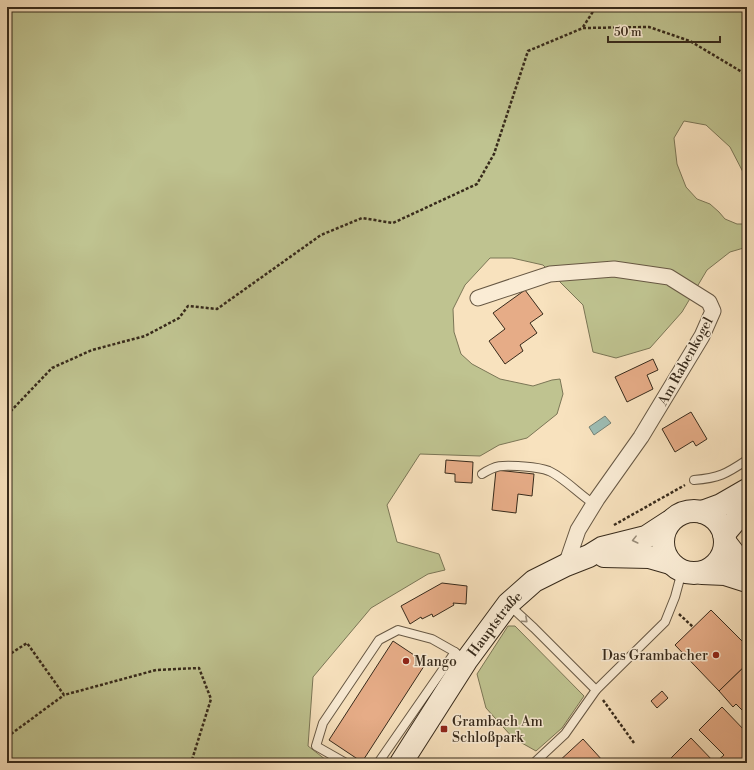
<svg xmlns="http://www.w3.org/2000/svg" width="754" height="770" viewBox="0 0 754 770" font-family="'Libre Bodoni',serif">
	<rect width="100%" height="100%" fill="#f8e2be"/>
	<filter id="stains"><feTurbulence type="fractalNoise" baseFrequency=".005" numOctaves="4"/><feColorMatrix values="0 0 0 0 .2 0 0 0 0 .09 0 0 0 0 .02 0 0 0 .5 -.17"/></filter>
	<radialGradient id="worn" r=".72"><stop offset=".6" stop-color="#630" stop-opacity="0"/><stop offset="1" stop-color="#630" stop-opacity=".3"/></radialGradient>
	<g fill="#bfc390" stroke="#7b7656">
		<path d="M 7,7 L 747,7 L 747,176 L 744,174 L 730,147 L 706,125 L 684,121 L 674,138 L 677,164 L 686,187 L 697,199 L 710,204 L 719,212 L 725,219 L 737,224 L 747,224 L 747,247 L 730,252 L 707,270 L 682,312 L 650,348 L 616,358 L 593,352 L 583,305 L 543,265 L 512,258 L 490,258 L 465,285 L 453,309 L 454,332 L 461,354 L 472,364 L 500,379 L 533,386 L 552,380 L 560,379 L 563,394 L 557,414 L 527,438 L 499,445 L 480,456 L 420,454 L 387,505 L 397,542 L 439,554 L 445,570 L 428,574 L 371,608 L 313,677 L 308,746 L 330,763 L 7,763 Z"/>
		<path d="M 508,626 L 515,626 L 584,696 L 562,728 L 536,751 L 513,738 L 486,708 L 477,674 Z"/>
	</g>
	<path fill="#9dbdb4" stroke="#748277" d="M 605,416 L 611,423 L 594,435 L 589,427 Z"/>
	<g fill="#e6ac87" stroke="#372a1b">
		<path d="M 525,290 L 543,314 L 530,323 L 537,333 L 520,345 L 523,351 L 505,364 L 489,341 L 505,329 L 493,313 Z"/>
		<path d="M 653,359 L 658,370 L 647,375 L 653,389 L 627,402 L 615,377 Z"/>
		<path d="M 691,412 L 707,439 L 696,446 L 693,441 L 675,452 L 662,429 Z"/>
		<path d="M 446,460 L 473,462 L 472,483 L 455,482 L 455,474 L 445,473 Z"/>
		<path d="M 496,470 L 534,474 L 532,496 L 518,494 L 516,513 L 492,510 Z"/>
		<path d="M 442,583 L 467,586 L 466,604 L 453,603 L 454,605 L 433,617 L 432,614 L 422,619 L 421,617 L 410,624 L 401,606 Z"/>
		<path d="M 711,610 L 747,646 L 747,664 L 719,691 L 675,645 Z"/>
		<path d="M 393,641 L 426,663 L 362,762 L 329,740 Z"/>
		<path d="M 747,664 L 747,713 L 746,714 L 736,704 L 733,707 L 719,691 Z"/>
		<path d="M 662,691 L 668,698 L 657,708 L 651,701 Z"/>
		<path d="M 722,707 L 747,733 L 747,763 L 715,763 L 724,755 L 699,730 Z"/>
		<path d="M 691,738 L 715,763 L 672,763 L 669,760 Z"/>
		<path d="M 583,739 L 603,761 L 602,763 L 557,763 Z"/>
	</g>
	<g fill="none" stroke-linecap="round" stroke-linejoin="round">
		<g stroke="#675844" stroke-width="10">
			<g id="lane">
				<path d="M 482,474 C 496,465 502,465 518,466 C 528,467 539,467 549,471 C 563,477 580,495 594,504"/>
				<path d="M 694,480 C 719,478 726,474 747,460"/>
				<path d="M 509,605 L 534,628 L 596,690"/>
				<path d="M 346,763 L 316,746 L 323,723 L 379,640 L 398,630 L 432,639 L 455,652 L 466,661"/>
				<path d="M 378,763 L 455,652"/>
				<path d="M 534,763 L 565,734 L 596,690 L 665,622 L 675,597 L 682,571"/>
			</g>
		</g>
		<g stroke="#675844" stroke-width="17">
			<path id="street" d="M 478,298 L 550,274 L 614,269 L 669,277 L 709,302 L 713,311 L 702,336 L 641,437 L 597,499 L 578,530 L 566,565"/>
		</g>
		<g stroke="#372a1b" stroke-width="24">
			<g id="secondary">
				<circle cx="694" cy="542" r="31"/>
				<path d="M 702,512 L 721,505 L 747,490"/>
				<path d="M 724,534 L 735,521 L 747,502"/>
				<path d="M 725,542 L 735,555 L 747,564"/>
				<path d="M 604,556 L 649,557 L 670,563"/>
				<path d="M 702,573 L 725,574 L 747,581"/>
				<path id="s1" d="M 401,763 L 466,661 L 508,604 L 534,581 L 566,565 L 589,556 L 602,548 L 646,537 L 669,522"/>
			</g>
		</g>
		<g stroke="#372a1b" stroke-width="2.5" stroke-dasharray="3 2" stroke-linecap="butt">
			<path d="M 583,27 L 596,7"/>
			<path d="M 7,415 L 52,368 L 92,350 L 145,336 L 179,318 L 188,306 L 217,309 L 321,235 L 362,218 L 393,223 L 477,184 L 494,154 L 528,51 L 583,28 L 649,27 L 690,41 L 747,75"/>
			<path d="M 614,525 L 685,485"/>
			<path d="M 679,614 L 693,627"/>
			<path d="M 7,656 L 27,643 L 64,695 L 156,670 L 199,668 L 211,699 L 191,763"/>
			<path d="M 603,700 L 634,743"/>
			<path d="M 7,737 L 64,695"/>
		</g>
		<use href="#lane" stroke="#faecd5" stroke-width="8"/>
		<use href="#street" stroke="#faecd5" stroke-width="15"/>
		<use href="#secondary" stroke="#faecd5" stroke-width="22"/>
	</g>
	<defs><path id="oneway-chevron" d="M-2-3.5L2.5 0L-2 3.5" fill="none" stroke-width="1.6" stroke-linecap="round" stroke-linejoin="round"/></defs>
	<g stroke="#988b78">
		<use href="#oneway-chevron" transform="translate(635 540) rotate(166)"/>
		<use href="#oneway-chevron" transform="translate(525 620) rotate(42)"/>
	</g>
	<g fill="#8f2418" stroke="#faecd5" stroke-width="1.5">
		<circle cx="716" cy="655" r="4"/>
		<circle cx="406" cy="661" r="4"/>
		<rect x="440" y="725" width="8" height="8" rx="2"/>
	</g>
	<g text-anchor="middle" stroke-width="3" stroke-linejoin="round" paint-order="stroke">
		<g font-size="14" fill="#372a1b" stroke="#faecd5">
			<text transform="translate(685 361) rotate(-61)" y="5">Am Rabenkogel</text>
			<text dy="5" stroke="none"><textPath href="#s1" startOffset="168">Hauptstraße</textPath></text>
		</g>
		<g font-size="14" fill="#372a1b" stroke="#faecd5" text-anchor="start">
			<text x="708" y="660" text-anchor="end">Das Grambacher</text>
			<text x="414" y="666">Mango</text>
			<text x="452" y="726">Grambach Am<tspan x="452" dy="16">Schloßpark</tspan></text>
		</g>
	</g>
	<rect width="754" height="770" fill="none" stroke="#f8e2be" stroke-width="24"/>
	<rect x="8" y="8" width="738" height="754" fill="none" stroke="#372a1b" stroke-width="2"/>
	<rect x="12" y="12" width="730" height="746" fill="none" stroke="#372a1b"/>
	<path d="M608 36v6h112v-6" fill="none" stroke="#372a1b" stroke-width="2"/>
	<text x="614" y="36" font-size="12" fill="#372a1b" stroke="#faecd5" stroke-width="3" paint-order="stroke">50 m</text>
	<rect width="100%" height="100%" filter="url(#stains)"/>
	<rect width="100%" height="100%" fill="url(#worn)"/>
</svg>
